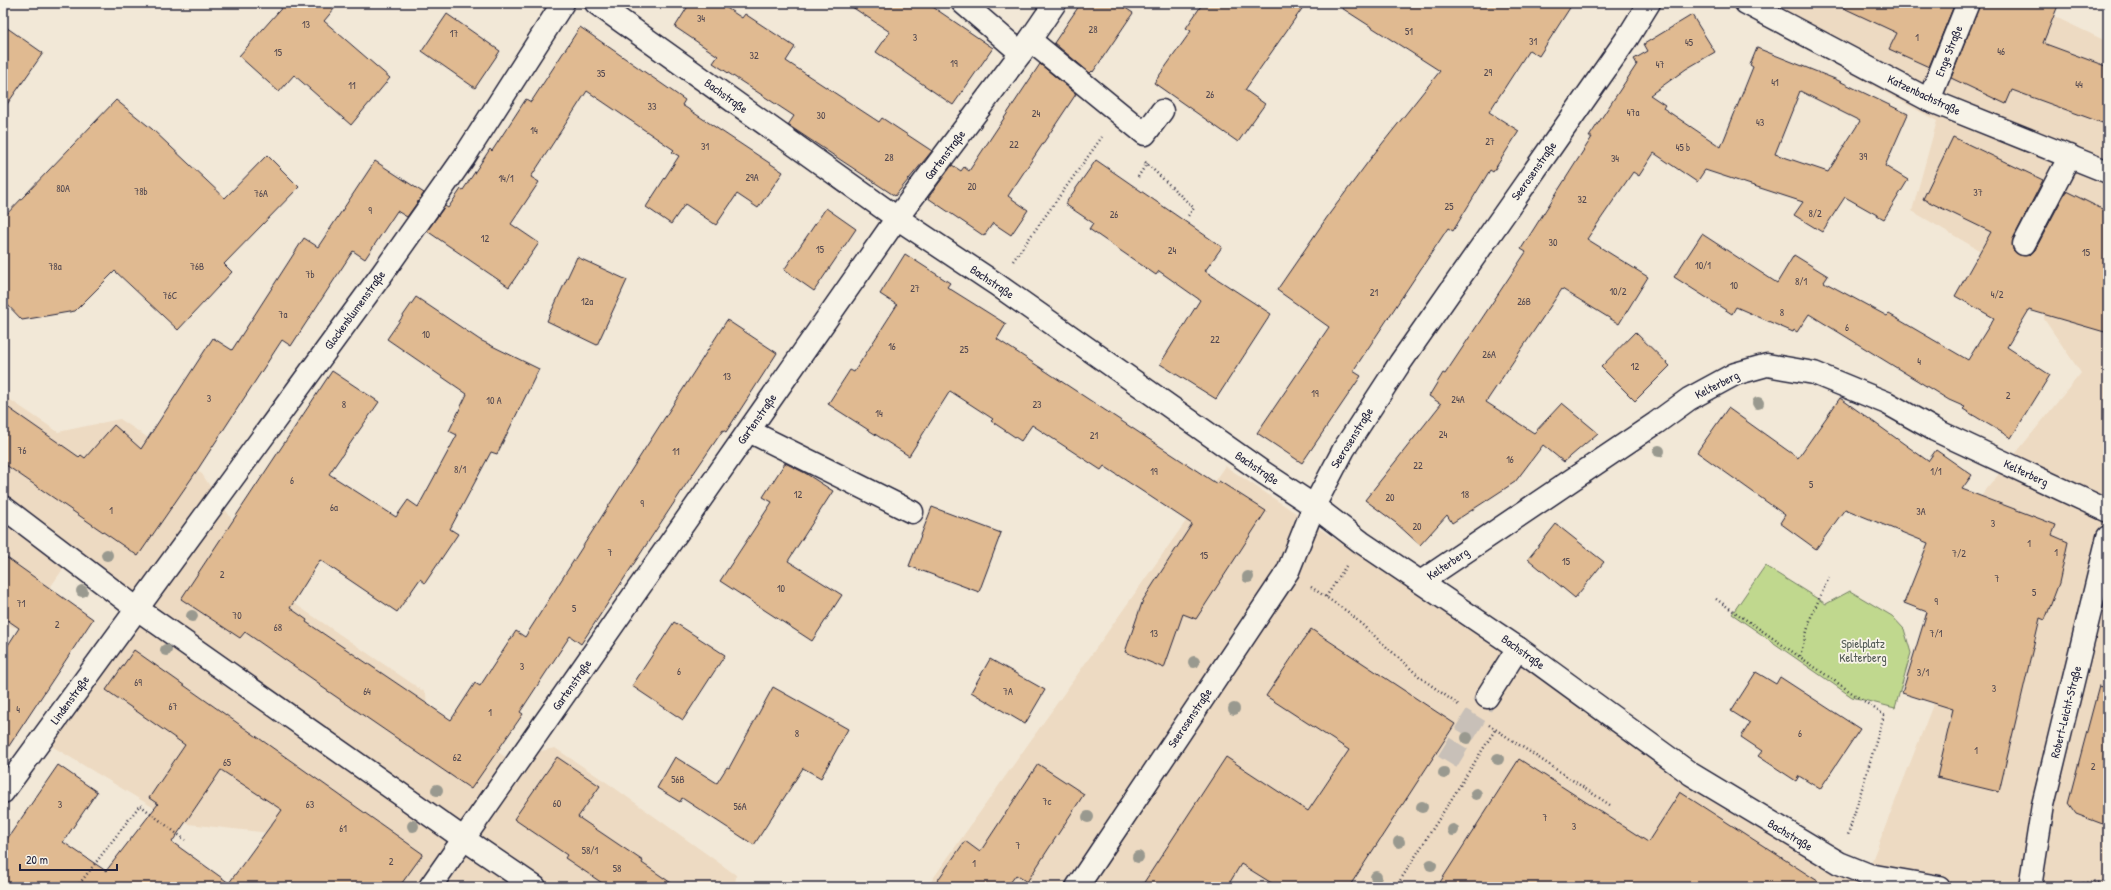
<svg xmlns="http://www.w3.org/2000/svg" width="2111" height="890" viewBox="0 0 2111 890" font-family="'Patrick Hand',sans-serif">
	<rect width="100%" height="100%" fill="#f2e8d7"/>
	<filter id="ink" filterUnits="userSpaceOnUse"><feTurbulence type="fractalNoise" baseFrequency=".025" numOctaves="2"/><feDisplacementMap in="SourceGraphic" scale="8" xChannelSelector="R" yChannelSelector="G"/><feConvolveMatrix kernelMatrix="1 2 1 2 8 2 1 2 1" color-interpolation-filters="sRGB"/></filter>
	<g filter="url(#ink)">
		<g fill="#eddac2">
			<path d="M 1723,3 L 2026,3 L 2108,42 L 2108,887 L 927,887 L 1225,466 L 1719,794 L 1864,881 L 1974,600 L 1929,560 L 2081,373 L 2044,319 L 2044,288 L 1912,211 L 1937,121 Z"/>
			<path d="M 3,395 L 58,432 L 120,419 L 202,474 L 231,518 L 271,544 L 254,576 L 426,693 L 427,707 L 507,758 L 555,748 L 609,784 L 736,875 L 735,887 L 344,887 L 269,833 L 179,823 L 45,742 L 134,618 L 63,569 L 21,629 L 3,624 Z"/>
		</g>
		<path fill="#c0d88e" stroke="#717d64" d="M 1765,566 L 1826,604 L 1850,591 L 1892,616 L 1904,629 L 1911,653 L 1895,708 L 1852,697 L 1732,614 Z"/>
		<g fill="#e0ba91" stroke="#22223b" fill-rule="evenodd">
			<path d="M 286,3 L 339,3 L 324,21 L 390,78 L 351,125 L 294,75 L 279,92 L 239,56 Z"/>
			<path d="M 690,3 L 719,3 L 742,18 L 745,14 L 795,47 L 786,61 L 879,122 L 882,118 L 932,151 L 895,196 L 788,125 L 794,116 L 713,63 L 718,56 L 675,27 Z"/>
			<path d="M 846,3 L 927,3 L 993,48 L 953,105 L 876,52 L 890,32 Z"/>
			<path d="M 1081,3 L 1118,3 L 1133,13 L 1093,72 L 1092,71 L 1090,73 L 1054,43 Z"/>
			<path d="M 1203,3 L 1306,3 L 1245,90 L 1265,104 L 1238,142 L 1154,83 L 1191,31 L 1186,28 Z"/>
			<path d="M 1334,3 L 1573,3 L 1539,56 L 1529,50 L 1489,112 L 1519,131 L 1493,172 L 1490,170 L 1453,231 L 1448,228 L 1353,371 L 1361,376 L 1302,463 L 1257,433 L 1329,327 L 1277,290 L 1330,213 L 1374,154 L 1440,71 Z"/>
			<path d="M 1833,3 L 1955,3 L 1929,67 L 1889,49 L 1897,33 Z"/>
			<path d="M 1980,3 L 2059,3 L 2043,43 L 2108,67 L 2108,125 L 2012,90 L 2006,104 L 1951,78 Z"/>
			<path d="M 447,14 L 500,51 L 475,88 L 422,51 Z"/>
			<path d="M 1692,15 L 1715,52 L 1686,69 L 1650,95 L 1665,105 L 1663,108 L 1721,147 L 1753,67 L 1750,65 L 1757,48 L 1835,79 L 1908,114 L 1885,166 L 1908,180 L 1884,219 L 1845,197 L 1822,232 L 1794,215 L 1803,202 L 1705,170 L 1697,182 L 1654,153 L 1639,176 L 1633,172 L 1587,239 L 1648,277 L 1619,324 L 1562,289 L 1486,402 L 1534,433 L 1562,403 L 1598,433 L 1564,462 L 1543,445 L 1515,482 L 1452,523 L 1447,515 L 1420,545 L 1396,523 L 1365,500 L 1441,404 L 1429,396 L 1443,373 L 1445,374 L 1526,252 L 1521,249 L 1592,137 L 1589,137 L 1637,64 L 1634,59 L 1648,51 L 1644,44 ZM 1800,91 L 1860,121 L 1828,172 L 1775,154 Z"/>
			<path d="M 3,25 L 43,53 L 3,110 Z"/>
			<path d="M 580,27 L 685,100 L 682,105 L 783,172 L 758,208 L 737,194 L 716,225 L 685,204 L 671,224 L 646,207 L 679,156 L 672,152 L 674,150 L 587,91 L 531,177 L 539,182 L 511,224 L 539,243 L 509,287 L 427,231 L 445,206 L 448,208 L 461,189 L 463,190 L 490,149 L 492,151 L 526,99 L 531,102 Z"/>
			<path d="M 1040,64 L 1076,94 L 1008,196 L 1028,210 L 1011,235 L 993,223 L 984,236 L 928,198 L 952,165 L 961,171 L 964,167 L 969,171 Z"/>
			<path d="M 116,100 L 152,129 L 225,198 L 267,155 L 299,187 L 224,264 L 232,272 L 178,330 L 115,271 L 75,311 L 22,320 L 3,300 L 3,218 Z"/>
			<path d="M 1953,137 L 2043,180 L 2013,239 L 2013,250 L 2019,255 L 2030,255 L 2035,250 L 2066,191 L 2108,212 L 2108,333 L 2029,310 L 2007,347 L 2050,375 L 2011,438 L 1963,409 L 1965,407 L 1949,400 L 1809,314 L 1797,332 L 1794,330 L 1793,332 L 1736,307 L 1732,314 L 1674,277 L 1702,234 L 1777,283 L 1794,255 L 1828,276 L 1824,282 L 1887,316 L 1889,314 L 1968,360 L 1994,318 L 1955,296 L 1991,232 L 1923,199 Z"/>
			<path d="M 1096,160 L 1222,247 L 1205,271 L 1271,314 L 1216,399 L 1160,364 L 1200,300 L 1159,271 L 1156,275 L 1089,229 L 1093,223 L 1065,204 Z"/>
			<path d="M 375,161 L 424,193 L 407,217 L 397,211 L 365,259 L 353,251 L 291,346 L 282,340 L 198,469 L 138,556 L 3,463 L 3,404 L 79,457 L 81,455 L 85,458 L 114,425 L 141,449 L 213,338 L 232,350 L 304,238 L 318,247 Z"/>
			<path d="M 826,208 L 856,229 L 814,291 L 784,270 Z"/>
			<path d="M 905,254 L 950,283 L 947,287 L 1006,324 L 997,339 L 1217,484 L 1219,481 L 1266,511 L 1196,619 L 1183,614 L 1164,668 L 1125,652 L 1143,600 L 1192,524 L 1104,466 L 1101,470 L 1032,425 L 1021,441 L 991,421 L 993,419 L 950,391 L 909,456 L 828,404 L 850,370 L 854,372 L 897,305 L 880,294 Z"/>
			<path d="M 577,257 L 627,280 L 597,345 L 547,321 Z"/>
			<path d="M 416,297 L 480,340 L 539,369 L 497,454 L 491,452 L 450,529 L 458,534 L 425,583 L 420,579 L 397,612 L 320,560 L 290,608 L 307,620 L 306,622 L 451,720 L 475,683 L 480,686 L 516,631 L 525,637 L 727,320 L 777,353 L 726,432 L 723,430 L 685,486 L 581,644 L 570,636 L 520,712 L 523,714 L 471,789 L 319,685 L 320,684 L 245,632 L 240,638 L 181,599 L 332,371 L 379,402 L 329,474 L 396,517 L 408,500 L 418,507 L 457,435 L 449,431 L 467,394 L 387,339 Z"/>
			<path d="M 1635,332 L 1670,366 L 1635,401 L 1601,367 Z"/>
			<path d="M 1840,398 L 1928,461 L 1936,450 L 1972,475 L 1962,489 L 2056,525 L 2052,535 L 2068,542 L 2059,583 L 2045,620 L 2040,618 L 1999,792 L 1937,777 L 1953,709 L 1902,693 L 1927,612 L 1904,603 L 1928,543 L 1845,509 L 1816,549 L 1780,523 L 1785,515 L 1697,452 L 1728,408 L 1798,458 Z"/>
			<path d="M 785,463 L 805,473 L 833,491 L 788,561 L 842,595 L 812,641 L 720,581 L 772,502 L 763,497 Z"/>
			<path d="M 932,507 L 1001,533 L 979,592 L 909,566 Z"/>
			<path d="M 1556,524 L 1604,562 L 1575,598 L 1528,559 Z"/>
			<path d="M 3,555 L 93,619 L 3,755 L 3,653 L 19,628 L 3,617 Z"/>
			<path d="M 674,622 L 725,655 L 683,720 L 632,686 Z"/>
			<path d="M 1311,629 L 1455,724 L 1349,887 L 1278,887 L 1241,864 L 1227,887 L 1141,887 L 1226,757 L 1308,811 L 1349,750 L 1266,696 Z"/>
			<path d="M 134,650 L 423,854 L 399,887 L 3,887 L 3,845 L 58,765 L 97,792 L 63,842 L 106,871 L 158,804 L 149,798 L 185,745 L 106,690 ZM 221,770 L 282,810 L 229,883 L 172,842 Z"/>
			<path d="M 990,659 L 1045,690 L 1025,724 L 971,692 Z"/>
			<path d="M 1756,672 L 1776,684 L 1780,677 L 1860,729 L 1820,789 L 1799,776 L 1796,781 L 1758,756 L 1762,751 L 1741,737 L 1750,723 L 1731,711 Z"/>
			<path d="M 2099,686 L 2108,688 L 2108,826 L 2076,814 L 2068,803 Z"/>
			<path d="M 773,687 L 848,729 L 821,778 L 803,768 L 754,845 L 682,798 L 680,802 L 657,788 L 675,757 L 717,783 L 727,767 L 729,768 Z"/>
			<path d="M 557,757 L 600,786 L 578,817 L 643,861 L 642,863 L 677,887 L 608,887 L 565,858 L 567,855 L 514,819 Z"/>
			<path d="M 1519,759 L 1648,842 L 1680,792 L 1827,887 L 1437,887 Z"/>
			<path d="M 1038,764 L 1084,794 L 1027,882 L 1016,875 L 1007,887 L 933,887 L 965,841 L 980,852 Z"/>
		</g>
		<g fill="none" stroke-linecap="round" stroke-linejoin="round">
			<path stroke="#c8c0b8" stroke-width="22" stroke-dasharray="22 11" stroke-linecap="butt" d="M 1447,762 L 1487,697"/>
			<g stroke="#22223b" stroke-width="25">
				<g id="minor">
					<path d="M 596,3 L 897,218 L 996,284 L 1264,473 L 1314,506 L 1361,542 L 1518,648 L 1691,774 L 1839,863 L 1869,875 L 1939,887"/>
					<path d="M 963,3 L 1021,53"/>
					<path d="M 1746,3 L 1929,100 L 2108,172"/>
					<path d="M 1030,40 L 1145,134 L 1162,111"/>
					<path d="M 1929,100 L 1968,3"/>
					<path d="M 2024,244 L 2070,156"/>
					<path d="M 749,431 L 912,512"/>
					<path d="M 1422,581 L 1656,423 L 1689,399 L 1735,374 L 1767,365 L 1814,373 L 1887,403 L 1935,430 L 2108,511"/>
					<path d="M 1487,697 L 1518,648"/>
					<path d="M 3,792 L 382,274 L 463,159 L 563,3"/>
					<path d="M 430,887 L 897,218 L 1021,53 L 1055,3"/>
					<path d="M 1077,887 L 1288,571 L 1314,506 L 1344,449 L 1400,363 L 1628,37 L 1649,3"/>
					<path d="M 2030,887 L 2043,805 L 2108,537"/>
				</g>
			</g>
			<g stroke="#22223b" stroke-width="25">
				<path id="major" d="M 3,507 L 136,608 L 464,839 L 535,887"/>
			</g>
			<g stroke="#22223b" stroke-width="2.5" stroke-dasharray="1 3" stroke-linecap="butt">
				<path d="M 1145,162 L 1194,208 L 1188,216"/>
				<path d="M 1138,177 L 1147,163"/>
				<path d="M 1013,261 L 1102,137"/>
				<path d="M 1311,587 L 1348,612 L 1421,678 L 1460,706"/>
				<path d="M 1326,597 L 1346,566"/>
				<path d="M 1716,599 L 1884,715 L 1848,835"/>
				<path d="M 1800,656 L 1811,617 L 1829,577"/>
				<path d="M 1489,725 L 1610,805"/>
				<path d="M 77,887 L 140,805 L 185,840"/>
				<path d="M 1396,887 L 1495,730"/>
				<path d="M 2067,887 L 2094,881 L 2108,886"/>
			</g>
			<use href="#minor" stroke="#f7f3e8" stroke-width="22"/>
			<use href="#major" stroke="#f7f3e8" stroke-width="22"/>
		</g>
		<g fill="#99998f">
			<circle cx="1758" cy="403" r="6"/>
			<circle cx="1659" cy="451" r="6"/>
			<circle cx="107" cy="555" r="6"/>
			<circle cx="1248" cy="577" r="6"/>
			<circle cx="82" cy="591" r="6"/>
			<circle cx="192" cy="616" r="6"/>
			<circle cx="166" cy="650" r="6"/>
			<circle cx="1194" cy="662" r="6"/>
			<circle cx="1234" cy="709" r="6"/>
			<circle cx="1467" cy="738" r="6"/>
			<circle cx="1498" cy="759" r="6"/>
			<circle cx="1444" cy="773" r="6"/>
			<circle cx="437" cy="790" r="6"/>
			<circle cx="1476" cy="794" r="6"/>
			<circle cx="1422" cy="807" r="6"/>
			<circle cx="1088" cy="817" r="6"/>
			<circle cx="413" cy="826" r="6"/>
			<circle cx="1453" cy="830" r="6"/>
			<circle cx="1399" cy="842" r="6"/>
			<circle cx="1138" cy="857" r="6"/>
			<circle cx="1431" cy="865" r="6"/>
			<circle cx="1376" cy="877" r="6"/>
		</g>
	</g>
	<g text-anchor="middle" stroke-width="3.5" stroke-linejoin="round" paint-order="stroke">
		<g font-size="10" fill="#524850">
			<text x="701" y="22">34</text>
			<text x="306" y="28">13</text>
			<text x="1093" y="33">28</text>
			<text x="1409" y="35">51</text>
			<text x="454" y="37">17</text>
			<text x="915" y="41">3</text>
			<text x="1917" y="41">1</text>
			<text x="1533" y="45">31</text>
			<text x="1689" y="46">45</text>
			<text x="2001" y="55">46</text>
			<text x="278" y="56">15</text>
			<text x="754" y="59">32</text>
			<text x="954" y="67">19</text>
			<text x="1660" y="68">47</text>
			<text x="1488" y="76">29</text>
			<text x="601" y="77">35</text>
			<text x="1775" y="86">41</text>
			<text x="2079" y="88">44</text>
			<text x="352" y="89">11</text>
			<text x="1210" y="98">26</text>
			<text x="652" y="110">33</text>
			<text x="1633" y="116">47a</text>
			<text x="1036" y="117">24</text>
			<text x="821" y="119">30</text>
			<text x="1760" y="126">43</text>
			<text x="534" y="134">14</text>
			<text x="1490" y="145">27</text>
			<text x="1014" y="148">22</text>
			<text x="705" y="150">31</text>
			<text x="1683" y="151">45 b</text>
			<text x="1863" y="160">39</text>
			<text x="889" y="161">28</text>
			<text x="1615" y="162">34</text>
			<text x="752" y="181">29A</text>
			<text x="506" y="182">14/1</text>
			<text x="972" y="190">20</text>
			<text x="63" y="192">80A</text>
			<text x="141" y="195">78b</text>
			<text x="1978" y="196">37</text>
			<text x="261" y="197">76A</text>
			<text x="1582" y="203">32</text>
			<text x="1449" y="210">25</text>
			<text x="370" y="214">9</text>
			<text x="1815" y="217">8/2</text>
			<text x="1114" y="218">26</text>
			<text x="485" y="242">12</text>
			<text x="1553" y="246">30</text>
			<text x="820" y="253">15</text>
			<text x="1172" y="254">24</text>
			<text x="2086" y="256">15</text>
			<text x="1703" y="269">10/1</text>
			<text x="55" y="270">78a</text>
			<text x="197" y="270">76B</text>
			<text x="310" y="278">7b</text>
			<text x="1801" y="285">8/1</text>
			<text x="1734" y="289">10</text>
			<text x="915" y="292">27</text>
			<text x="1618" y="295">10/2</text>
			<text x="1374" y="296">21</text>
			<text x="1997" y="298">4/2</text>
			<text x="170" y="299">76C</text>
			<text x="587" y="305">12a</text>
			<text x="1524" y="305">26B</text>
			<text x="1782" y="316">8</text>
			<text x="283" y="318">7a</text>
			<text x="1847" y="331">6</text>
			<text x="426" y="338">10</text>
			<text x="1215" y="343">22</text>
			<text x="892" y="350">16</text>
			<text x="964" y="353">25</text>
			<text x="1489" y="358">26A</text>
			<text x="1919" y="365">4</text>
			<text x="1635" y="370">12</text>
			<text x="727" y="380">13</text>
			<text x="1315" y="397">19</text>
			<text x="2008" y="399">2</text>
			<text x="209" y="402">3</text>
			<text x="1458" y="403">24A</text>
			<text x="494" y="404">10 A</text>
			<text x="344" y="408">8</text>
			<text x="1037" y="408">23</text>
			<text x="879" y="417">14</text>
			<text x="1443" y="438">24</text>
			<text x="1094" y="439">21</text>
			<text x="22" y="454">76</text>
			<text x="676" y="455">11</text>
			<text x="1510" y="463">16</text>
			<text x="1418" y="469">22</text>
			<text x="460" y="473">8/1</text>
			<text x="1154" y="475">19</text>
			<text x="1936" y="475">1/1</text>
			<text x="292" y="484">6</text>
			<text x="1811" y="488">5</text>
			<text x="798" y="498">12</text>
			<text x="1465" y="498">18</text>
			<text x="1390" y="501">20</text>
			<text x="642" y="507">9</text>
			<text x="334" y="511">6a</text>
			<text x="111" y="514">1</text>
			<text x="1921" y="515">3A</text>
			<text x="1993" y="527">3</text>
			<text x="1417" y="530">20</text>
			<text x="2029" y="547">1</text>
			<text x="610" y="556">7</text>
			<text x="2056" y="556">1</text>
			<text x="1959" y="557">7/2</text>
			<text x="1204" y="559">15</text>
			<text x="1566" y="565">15</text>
			<text x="222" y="578">2</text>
			<text x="1997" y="582">7</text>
			<text x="781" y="592">10</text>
			<text x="2034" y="596">5</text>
			<text x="1936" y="605">9</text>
			<text x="21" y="607">71</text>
			<text x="574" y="612">5</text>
			<text x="237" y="619">70</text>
			<text x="57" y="628">2</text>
			<text x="278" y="631">68</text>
			<text x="1154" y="637">13</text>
			<text x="1936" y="637">7/1</text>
			<text x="522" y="670">3</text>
			<text x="679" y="675">6</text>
			<text x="1923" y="676">3/1</text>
			<text x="138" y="686">69</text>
			<text x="1994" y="692">3</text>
			<text x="367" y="695">64</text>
			<text x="1008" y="695">7A</text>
			<text x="173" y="710">67</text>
			<text x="18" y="713">4</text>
			<text x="490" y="716">1</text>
			<text x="797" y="737">8</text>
			<text x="1800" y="737">6</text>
			<text x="1976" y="754">1</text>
			<text x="457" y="761">62</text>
			<text x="227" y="766">65</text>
			<text x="2093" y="770">2</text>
			<text x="678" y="783">56B</text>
			<text x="1047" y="805">7c</text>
			<text x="557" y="807">60</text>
			<text x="60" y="808">3</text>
			<text x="310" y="808">63</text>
			<text x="740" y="810">56A</text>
			<text x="1545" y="821">7</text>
			<text x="1574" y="830">3</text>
			<text x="343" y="832">61</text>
			<text x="1018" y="849">7</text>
			<text x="590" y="854">58/1</text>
			<text x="391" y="865">2</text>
			<text x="974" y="867">1</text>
			<text x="617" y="872">58</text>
		</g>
		<g font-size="12" fill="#22223b" stroke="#f7f3e8">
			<text transform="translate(1949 51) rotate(-68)" y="4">Enge Straße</text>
			<text transform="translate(1924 95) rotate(25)" y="4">Katzenbachstraße</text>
			<text transform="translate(726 96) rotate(36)" y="4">Bachstraße</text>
			<text transform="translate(945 155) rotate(-53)" y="4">Gartenstraße</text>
			<text transform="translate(1534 171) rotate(-55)" y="4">Seerosenstraße</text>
			<text transform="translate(992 282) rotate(34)" y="4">Bachstraße</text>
			<text transform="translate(355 310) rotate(-54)" y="4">Glockenblumenstraße</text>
			<text transform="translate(1717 385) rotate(-27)" y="4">Kelterberg</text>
			<text transform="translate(757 419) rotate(-55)" y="4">Gartenstraße</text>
			<text transform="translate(1352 438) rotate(-58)" y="4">Seerosenstraße</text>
			<text transform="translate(1257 468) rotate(34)" y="4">Bachstraße</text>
			<text transform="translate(2026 473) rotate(25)" y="4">Kelterberg</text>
			<text transform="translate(1448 564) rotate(-34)" y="4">Kelterberg</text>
			<text transform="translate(1523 652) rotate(36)" y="4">Bachstraße</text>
			<text transform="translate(572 685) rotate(-55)" y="4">Gartenstraße</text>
			<text transform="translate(70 700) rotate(-54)" y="4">Lindenstraße</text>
			<text transform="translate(2066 712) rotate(-76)" y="4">Robert-Leicht-Straße</text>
			<text transform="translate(1190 718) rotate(-56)" y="4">Seerosenstraße</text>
			<text transform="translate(1790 835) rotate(31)" y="4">Bachstraße</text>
		</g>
		<g font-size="12" fill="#515954" stroke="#f7f3e8">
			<text x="1863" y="648">Spielplatz<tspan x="1863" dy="14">Kelterberg</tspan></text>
		</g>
	</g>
	<rect width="2111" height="890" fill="none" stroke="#f7f3e8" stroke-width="16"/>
	<rect x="8" y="8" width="2095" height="874" fill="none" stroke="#22223b" stroke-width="1.5" filter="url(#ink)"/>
	<path d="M20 864v6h97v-6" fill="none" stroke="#22223b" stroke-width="2"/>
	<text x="26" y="864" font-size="12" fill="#22223b" stroke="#f7f3e8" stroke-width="3" paint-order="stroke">20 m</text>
</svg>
